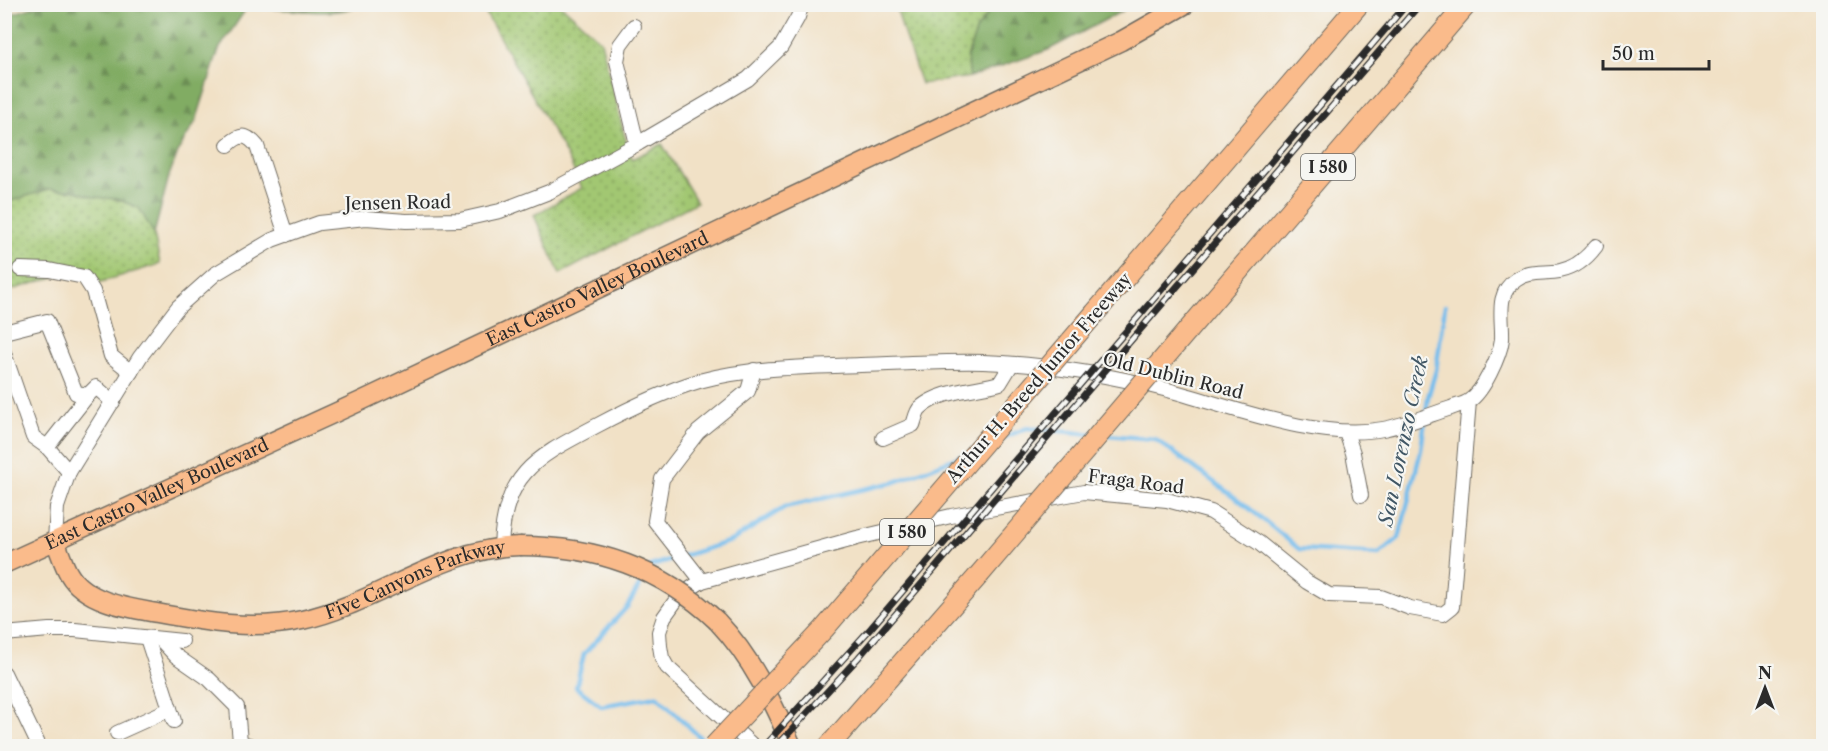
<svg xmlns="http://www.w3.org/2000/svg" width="1828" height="751" viewBox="0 0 1828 751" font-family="'Libre Caslon Text',serif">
	<defs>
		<pattern id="grass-dots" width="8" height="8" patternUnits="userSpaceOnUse" patternTransform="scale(1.5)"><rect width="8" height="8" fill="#a2c772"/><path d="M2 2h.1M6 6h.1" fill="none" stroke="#84a25e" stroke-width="1.8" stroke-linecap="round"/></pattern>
		<pattern id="forest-firs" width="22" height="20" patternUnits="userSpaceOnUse" patternTransform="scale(1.5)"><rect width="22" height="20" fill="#81ac64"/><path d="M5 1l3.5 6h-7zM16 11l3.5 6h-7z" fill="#6a8c53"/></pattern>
	</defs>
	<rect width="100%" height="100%" fill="#f6f6f2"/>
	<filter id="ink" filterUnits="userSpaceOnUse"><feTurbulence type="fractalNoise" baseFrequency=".0167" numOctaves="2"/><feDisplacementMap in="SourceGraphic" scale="12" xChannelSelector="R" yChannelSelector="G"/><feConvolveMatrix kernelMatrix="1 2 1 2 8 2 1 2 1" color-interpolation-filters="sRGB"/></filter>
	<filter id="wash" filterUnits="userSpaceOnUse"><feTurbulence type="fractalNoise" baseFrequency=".008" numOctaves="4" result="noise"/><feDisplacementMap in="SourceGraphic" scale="24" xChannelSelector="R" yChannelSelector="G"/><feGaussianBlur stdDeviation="1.35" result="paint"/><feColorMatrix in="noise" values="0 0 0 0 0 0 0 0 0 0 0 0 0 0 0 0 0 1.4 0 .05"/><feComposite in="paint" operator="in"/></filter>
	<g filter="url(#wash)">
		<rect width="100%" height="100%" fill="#f1e1c6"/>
		<g fill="url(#grass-dots)" stroke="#66794e" stroke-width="1.5">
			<path d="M 481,5 L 561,5 L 601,41 L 624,134 L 632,159 L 662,144 L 697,202 L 560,274 L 534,215 L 582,188 L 568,158 Z"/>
			<path d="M 896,5 L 994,5 L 977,29 L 967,57 L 970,77 L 921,84 L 902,28 Z"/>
			<path d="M 49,189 L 76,191 L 94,197 L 117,199 L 139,208 L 154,234 L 160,264 L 94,284 L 87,267 L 5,292 L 4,203 Z"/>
		</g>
		<g fill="url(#forest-firs)" stroke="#566c48" stroke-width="1.5">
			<path d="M 1087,4 L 1113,11 L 1124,10 L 1048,50 L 970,77 L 967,57 L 977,29 L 994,5 Z"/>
			<path d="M 40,5 L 40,4 L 361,5 C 326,20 283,5 246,9 L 219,49 L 196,121 L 179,149 L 169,176 L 154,234 L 139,208 L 117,199 L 94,197 L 76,191 L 49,189 L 5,203 L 5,16 Z"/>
		</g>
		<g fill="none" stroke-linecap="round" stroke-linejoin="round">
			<g stroke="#75bded" stroke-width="4.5">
				<path d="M 1107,435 L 1155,439 L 1244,504 L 1299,549 L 1379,554 L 1399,538 L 1421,450 L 1428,397 L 1436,370 L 1445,306"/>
				<path d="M 996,441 L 1027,428 L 1092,434"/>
				<path d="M 650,569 L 651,566 L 731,541 L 785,507 L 895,482 L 963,455"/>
				<path d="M 645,576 L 627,607 L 584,654 L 576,687 L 601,706 L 657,696 L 709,746"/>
			</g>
		</g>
	</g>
	<g filter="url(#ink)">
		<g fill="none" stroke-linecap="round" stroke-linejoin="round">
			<g stroke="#706b61" stroke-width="16">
				<g id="minor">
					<path d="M 634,26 L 620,45 L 617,61 L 637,144"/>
					<path d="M 228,145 C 240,134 246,133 257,146 L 286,235"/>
					<path d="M 20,269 L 49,270 L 84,277 L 93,291 L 111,356 L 131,372"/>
					<path d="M 4,332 L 47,321 L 76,393 L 88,395 L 96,387 L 113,402"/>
					<path d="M 4,353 L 33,437 L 47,447 L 69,472"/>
					<path d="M 1346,432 L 1353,453 L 1361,495"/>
					<path d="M 883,438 L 913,425 C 915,420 916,412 920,408 C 940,390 975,390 1000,383 L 1011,365"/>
					<path d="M 47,447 L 88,395"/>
					<path d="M 55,541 L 57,507 L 69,472 L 140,357 L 178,307 L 215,274 L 272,240 L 319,223 L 366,218 L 406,221 L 460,220 L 500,211 L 549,192 L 639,143 L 748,79 L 781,47 L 798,17 L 802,4"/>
					<path d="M 501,547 C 504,471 538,457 598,425 C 630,408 665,391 699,381 C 752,367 806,367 860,365 C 901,364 942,361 983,362 C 1045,364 1108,375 1168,390 C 1232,407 1317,441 1383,429 C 1405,425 1429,415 1451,408 C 1456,406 1464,404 1469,401 C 1483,392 1500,356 1502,339 C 1503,318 1495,293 1516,280 C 1529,270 1545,274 1560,271 C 1575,268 1587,258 1596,246"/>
					<path d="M 702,581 L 655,521 L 662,479 L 698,432 L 748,391 L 754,370"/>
					<path d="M 4,634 L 49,630 L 75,630 L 182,641"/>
					<path d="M 147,638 L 174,721"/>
					<path d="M 161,640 L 176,656 L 209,679 L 237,707 L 240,742 L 252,746"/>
					<path d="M 4,673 L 39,746"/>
					<path d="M 117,733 L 170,709"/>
					<path d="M 753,746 L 667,667 L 662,658 L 660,646 L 659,632 L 664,617 L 679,596 L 702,581 L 857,538 L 951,516 L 1084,492 L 1167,500 L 1211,512 L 1259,543 L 1307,582 L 1329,595 L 1381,597 L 1410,608 L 1443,614 L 1452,607 L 1469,401"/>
				</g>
			</g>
			<g stroke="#706b61" stroke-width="21">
				<g id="major">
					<path id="s1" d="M 55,541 C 60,552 63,564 69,574 C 85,602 129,608 157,613 C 205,622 253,631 302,620 C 377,604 440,548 520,546"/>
					<path id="s2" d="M 4,564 L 361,401 L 1121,41 L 1186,4"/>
					<path d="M 717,621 C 752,658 772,701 792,746"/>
				</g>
			</g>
			<g stroke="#706b61" stroke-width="22">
				<g id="highway">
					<path d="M 1095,313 L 1359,4"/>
					<path d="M 1188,330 L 1467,4"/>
					<path d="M 829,746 L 979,575"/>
				</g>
			</g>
			<use href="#minor" stroke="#fff" stroke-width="14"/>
			<use href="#major" stroke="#fabb8b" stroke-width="18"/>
			<use href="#highway" stroke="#fabb8b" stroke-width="20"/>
			<g stroke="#2b2b2b" stroke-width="7">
				<g id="rail">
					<path d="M 764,746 L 871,628 L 1407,4"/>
					<path d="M 777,746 L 858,658 L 1420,4"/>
				</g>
			</g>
			<use href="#rail" stroke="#f6f6f2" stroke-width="4.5" stroke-dasharray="14" stroke-linecap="butt"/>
			<g stroke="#706b61" stroke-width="21" stroke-linecap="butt">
				<path id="major-bridge" d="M 520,546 C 596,546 661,568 717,621"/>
			</g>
			<g stroke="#706b61" stroke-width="22" stroke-linecap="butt">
				<g id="highway-bridge">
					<path d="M 979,575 L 1188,330"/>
					<path d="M 714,746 L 824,629 L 1095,313"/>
				</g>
			</g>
			<use href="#major-bridge" stroke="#fabb8b" stroke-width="18"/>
			<use href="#highway-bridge" stroke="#fabb8b" stroke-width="20"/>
		</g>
	</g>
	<g text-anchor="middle" stroke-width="4.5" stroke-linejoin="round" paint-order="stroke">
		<g fill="#f6f6f2" stroke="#686867" stroke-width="1.5">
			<rect x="1301" y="154" width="54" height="26" rx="4.5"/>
			<rect x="880" y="519" width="54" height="26" rx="4.5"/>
		</g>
		<g font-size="16" font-weight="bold" fill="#2b2b2b">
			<text x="1328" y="173">I 580</text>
			<text x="907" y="538">I 580</text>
		</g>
		<g font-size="18" fill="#2b2b2b" stroke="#f6f6f2">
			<text transform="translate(398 203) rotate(-1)" y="6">Jensen Road</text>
			<text dy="6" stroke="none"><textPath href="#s2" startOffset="654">East Castro Valley Boulevard</textPath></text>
			<text transform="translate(1173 376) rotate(14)" y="6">Old Dublin Road</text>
			<text transform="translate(1039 378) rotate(-49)" y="6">Arthur H. Breed Junior Freeway</text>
			<text transform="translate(1136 482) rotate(7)" y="6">Fraga Road</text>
			<text dy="6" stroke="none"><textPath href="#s2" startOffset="168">East Castro Valley Boulevard</textPath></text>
			<text dy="6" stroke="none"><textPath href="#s1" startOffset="402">Five Canyons Parkway</textPath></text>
		</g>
		<g font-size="20" font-style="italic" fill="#415765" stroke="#f6f6f2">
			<text transform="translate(1403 441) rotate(-78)" y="7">San Lorenzo Creek</text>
		</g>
	</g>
	<rect width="1828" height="751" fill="none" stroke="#f6f6f2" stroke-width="24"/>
	<g transform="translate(1765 688)" stroke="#f6f6f2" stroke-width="4.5" paint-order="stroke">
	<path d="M0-4.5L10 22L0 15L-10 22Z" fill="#2b2b2b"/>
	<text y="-9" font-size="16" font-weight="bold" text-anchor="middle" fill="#2b2b2b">N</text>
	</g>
	<path d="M1603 60v9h106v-9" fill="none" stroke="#2b2b2b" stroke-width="3"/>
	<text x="1612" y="60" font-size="18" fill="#2b2b2b" stroke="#f6f6f2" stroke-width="4.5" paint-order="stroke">50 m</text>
</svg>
